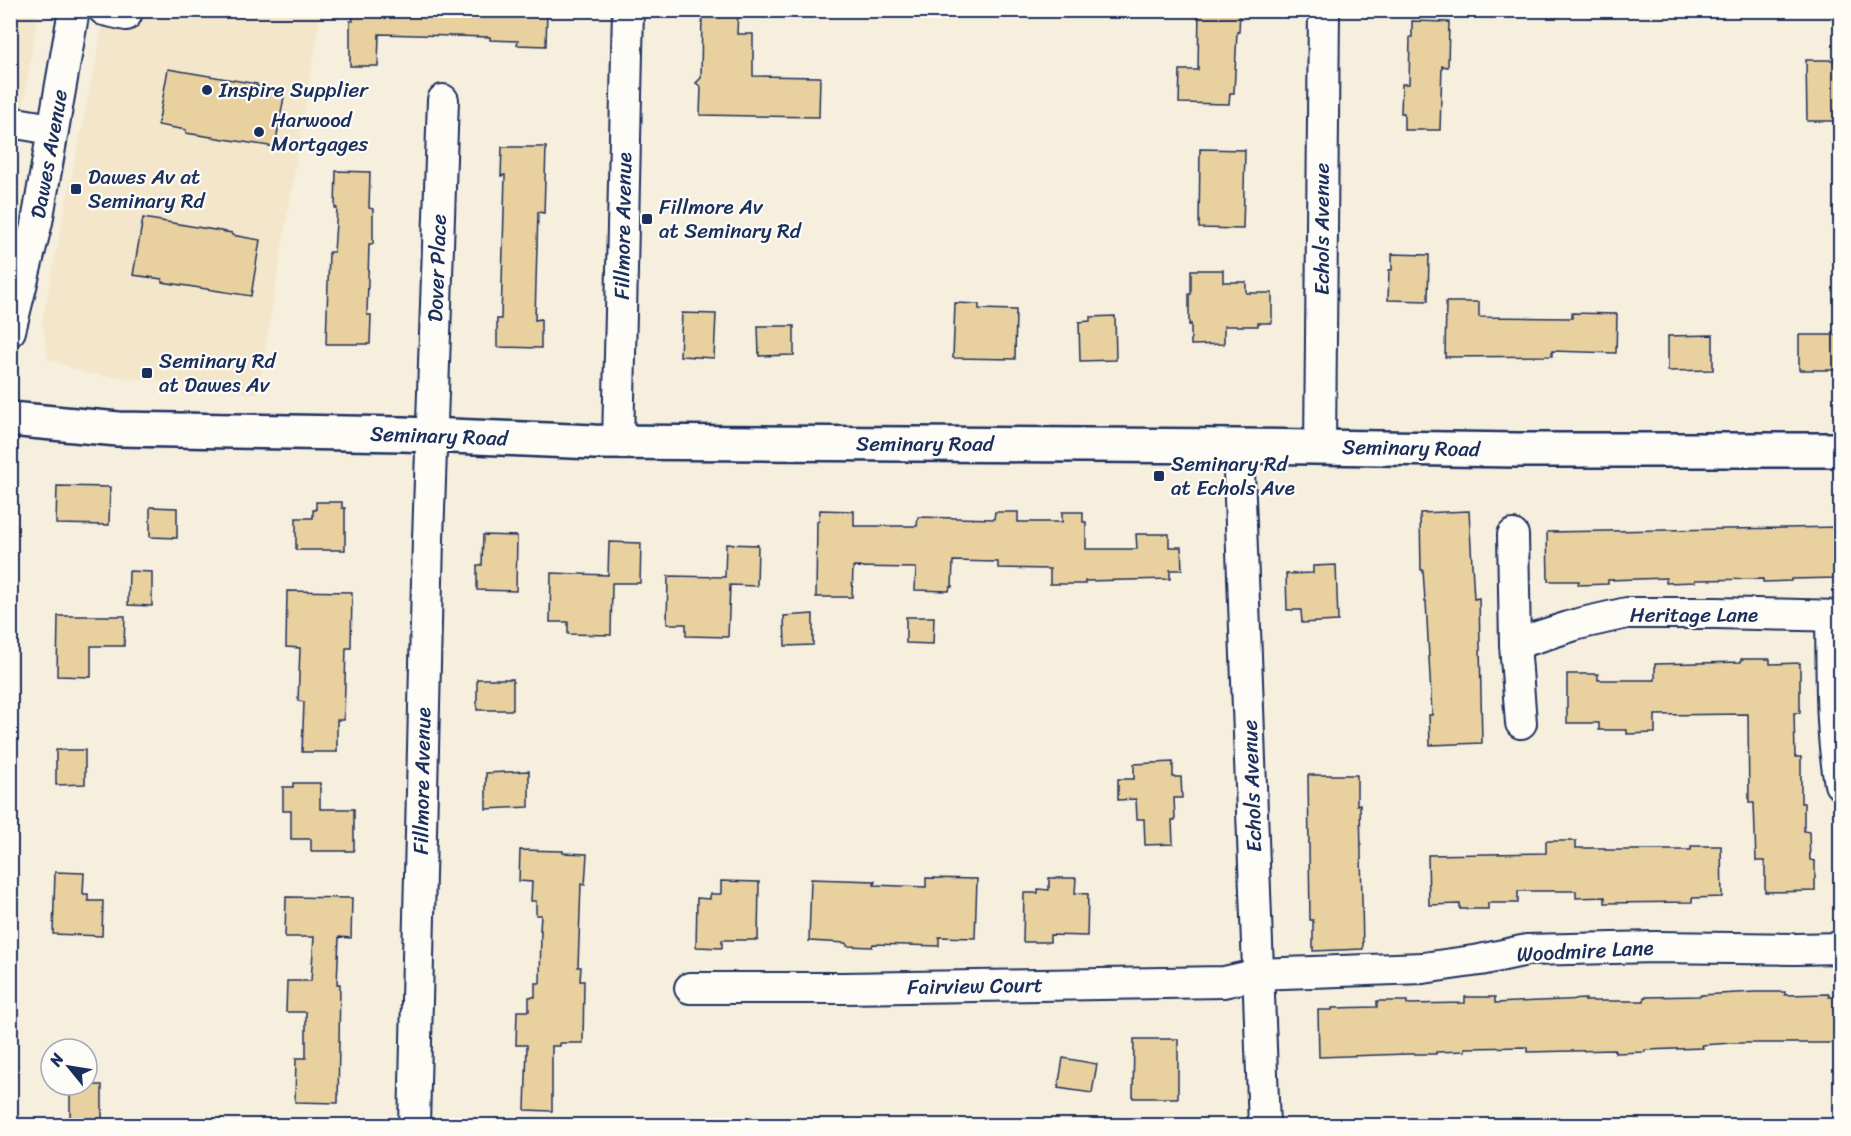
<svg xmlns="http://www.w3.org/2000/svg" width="1851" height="1136" viewBox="0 0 1851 1136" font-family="Sriracha,sans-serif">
	<rect width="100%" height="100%" fill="#f7efdd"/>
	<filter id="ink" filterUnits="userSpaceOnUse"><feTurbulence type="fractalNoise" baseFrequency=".0167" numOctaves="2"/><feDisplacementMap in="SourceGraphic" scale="12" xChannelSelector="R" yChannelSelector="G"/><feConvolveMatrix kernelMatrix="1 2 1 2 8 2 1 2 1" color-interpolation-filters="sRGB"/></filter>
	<g filter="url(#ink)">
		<g fill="#f3e6ca">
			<path d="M 11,11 L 38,11 L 11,187 Z"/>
			<path d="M 106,11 L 321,11 L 258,394 L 188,384 L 88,374 L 48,359 L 42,320 Z"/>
		</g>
		<g fill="#e9d19f" stroke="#1b2f5e" stroke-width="1.5">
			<path d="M 352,10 L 547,10 L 546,46 L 517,45 L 518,41 L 490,40 L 490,37 L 379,34 L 378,66 L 350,66 L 350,21 L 353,21 Z"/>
			<path d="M 702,10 L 738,10 L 737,34 L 753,34 L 753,76 L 820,77 L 819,117 L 700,115 L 701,87 L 696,83 L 701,78 Z"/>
			<path d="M 1199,10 L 1240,10 L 1239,32 L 1237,32 L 1234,93 L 1230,93 L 1229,104 L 1179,103 L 1180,70 L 1198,70 Z"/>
			<path d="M 1412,21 L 1449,22 L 1448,67 L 1442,66 L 1440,130 L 1404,130 L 1404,113 L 1401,113 L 1402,84 L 1409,84 L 1410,37 L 1412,37 Z"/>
			<path d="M 1806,60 L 1840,60 L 1840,121 L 1807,121 Z"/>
			<path d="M 168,69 L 257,84 L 256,86 L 285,91 L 275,147 L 186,133 L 186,130 L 158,125 Z"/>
			<path d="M 502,147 L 546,147 L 544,213 L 538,212 L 536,282 L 535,320 L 541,319 L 541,348 L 497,347 L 497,319 L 501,319 L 505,175 L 501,176 Z"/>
			<path d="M 1200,149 L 1245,150 L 1243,229 L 1199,228 Z"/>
			<path d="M 336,171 L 370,172 L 369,208 L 373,209 L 373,244 L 369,244 L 367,315 L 371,315 L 370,344 L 326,344 L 329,252 L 334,252 L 337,208 L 335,208 Z"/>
			<path d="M 143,218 L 232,233 L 232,235 L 260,240 L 251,296 L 162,282 L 162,279 L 133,275 Z"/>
			<path d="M 1392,254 L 1429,255 L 1428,301 L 1388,300 L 1389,270 L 1392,270 Z"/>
			<path d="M 1191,270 L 1223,270 L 1223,282 L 1246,282 L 1246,293 L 1272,293 L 1272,323 L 1258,323 L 1258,326 L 1224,326 L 1224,344 L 1191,345 L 1191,324 L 1189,325 L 1189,294 L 1191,294 Z"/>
			<path d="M 1446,302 L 1479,302 L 1479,317 L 1572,318 L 1572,313 L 1617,314 L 1616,353 L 1552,351 L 1552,356 L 1445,357 Z"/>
			<path d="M 955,303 L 979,304 L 979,309 L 1016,310 L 1015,359 L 953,358 Z"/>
			<path d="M 682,313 L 716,314 L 714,358 L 680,356 Z"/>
			<path d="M 1115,316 L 1116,360 L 1080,361 L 1079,322 L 1090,321 L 1090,317 Z"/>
			<path d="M 758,326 L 794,326 L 794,355 L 759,356 Z"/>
			<path d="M 1713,335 L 1713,370 L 1668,371 L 1668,336 Z"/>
			<rect x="1799" y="335" width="41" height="35"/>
			<path d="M 57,486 L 110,487 L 109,525 L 56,524 Z"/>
			<path d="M 316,502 L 342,502 L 342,508 L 345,508 L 345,550 L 296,550 L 296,518 L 313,518 L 313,510 L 316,510 Z"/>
			<path d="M 150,507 L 177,508 L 177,538 L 150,537 Z"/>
			<path d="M 820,510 L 854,511 L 854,526 L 917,526 L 918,517 L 994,519 L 995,512 L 1018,512 L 1018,522 L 1062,522 L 1062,512 L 1083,512 L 1083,522 L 1086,522 L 1086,549 L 1137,549 L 1136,534 L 1169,534 L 1169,547 L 1181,547 L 1182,570 L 1170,570 L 1170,579 L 1085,581 L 1085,584 L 1050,584 L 1050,569 L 998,568 L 998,562 L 953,561 L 952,587 L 950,587 L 949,591 L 915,590 L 916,568 L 853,567 L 852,597 L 816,597 L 817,521 L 819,521 Z"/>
			<path d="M 1469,511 L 1474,599 L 1479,598 L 1482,743 L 1430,745 L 1429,715 L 1432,715 L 1426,601 L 1425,601 L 1423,570 L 1421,570 L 1420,513 Z"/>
			<path d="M 1840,527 L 1840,574 L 1837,574 L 1837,578 L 1791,579 L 1791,581 L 1763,582 L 1763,579 L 1695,580 L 1695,582 L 1666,583 L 1666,578 L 1608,580 L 1608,584 L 1578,585 L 1579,581 L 1548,581 L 1547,532 Z"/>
			<path d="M 483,535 L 517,536 L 516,591 L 477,590 L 477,565 L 482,565 Z"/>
			<path d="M 609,542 L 641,543 L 640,583 L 612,583 L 611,635 L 568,634 L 568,622 L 550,622 L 551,573 L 608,575 Z"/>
			<path d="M 726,544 L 758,545 L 757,586 L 730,585 L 728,637 L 686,636 L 686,624 L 667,624 L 668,576 L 725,577 Z"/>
			<path d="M 1336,565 L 1338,621 L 1302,623 L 1301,610 L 1287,610 L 1286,574 L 1313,573 L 1313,566 Z"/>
			<path d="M 129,571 L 152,572 L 152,606 L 128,605 Z"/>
			<path d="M 287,591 L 352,592 L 351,648 L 346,648 L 344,720 L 337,720 L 337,752 L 302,752 L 304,702 L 298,701 L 300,648 L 286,647 Z"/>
			<path d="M 813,614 L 813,645 L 785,646 L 784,616 Z"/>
			<path d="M 58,616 L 125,616 L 124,646 L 91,646 L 91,677 L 57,676 Z"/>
			<path d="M 906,617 L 934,617 L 933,644 L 906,643 Z"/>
			<path d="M 1741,659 L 1770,659 L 1770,664 L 1800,663 L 1800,713 L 1794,713 L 1795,757 L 1801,757 L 1801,803 L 1804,803 L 1804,831 L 1809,832 L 1810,860 L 1815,861 L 1815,891 L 1765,892 L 1765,861 L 1756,861 L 1754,803 L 1749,803 L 1748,714 L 1655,715 L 1655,733 L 1627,734 L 1627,730 L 1599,730 L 1599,723 L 1567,723 L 1567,674 L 1598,674 L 1598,680 L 1655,680 L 1655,664 L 1741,662 Z"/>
			<rect x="477" y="679" width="36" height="31"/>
			<path d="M 56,750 L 85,750 L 85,784 L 56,785 Z"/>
			<path d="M 1173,762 L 1173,777 L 1181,777 L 1182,798 L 1174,798 L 1175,820 L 1172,820 L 1173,844 L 1145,845 L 1144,819 L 1137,819 L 1136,799 L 1118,800 L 1118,779 L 1134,779 L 1134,764 Z"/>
			<path d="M 529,771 L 529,807 L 486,809 L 486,773 Z"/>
			<path d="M 1308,775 L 1357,775 L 1357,805 L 1360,804 L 1363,949 L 1313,951 L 1313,920 L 1310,920 Z"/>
			<path d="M 293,783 L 320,783 L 320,809 L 354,809 L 354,851 L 311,851 L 311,839 L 291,839 L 291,811 L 283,811 L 283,787 L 293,787 Z"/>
			<path d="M 1546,841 L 1576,841 L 1576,848 L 1605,848 L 1605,850 L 1691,850 L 1691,846 L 1721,846 L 1722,897 L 1692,898 L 1692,902 L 1605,903 L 1605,897 L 1576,898 L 1576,891 L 1518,891 L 1518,903 L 1488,903 L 1488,909 L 1460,909 L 1460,904 L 1429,905 L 1428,855 L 1546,853 Z"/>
			<path d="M 520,850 L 563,851 L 563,853 L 587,854 L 585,885 L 581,884 L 578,967 L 581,967 L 580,981 L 584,981 L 583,1043 L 560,1043 L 560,1046 L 552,1046 L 552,1111 L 525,1110 L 527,1045 L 516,1045 L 517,1011 L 529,1011 L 529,997 L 535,997 L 535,983 L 540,983 L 541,930 L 540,930 L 541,915 L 536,915 L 536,901 L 531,901 L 532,882 L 519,881 Z"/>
			<path d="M 55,872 L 84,873 L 83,894 L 88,894 L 88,901 L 103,901 L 102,936 L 53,934 Z"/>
			<path d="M 926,878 L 977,879 L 975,938 L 939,937 L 939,946 L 873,944 L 872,947 L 847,946 L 846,943 L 809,941 L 811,879 L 875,881 L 874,885 L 926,887 Z"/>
			<path d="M 1049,878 L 1076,878 L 1075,893 L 1088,894 L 1087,936 L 1050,935 L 1050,942 L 1023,942 L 1024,893 L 1038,893 L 1038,889 L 1049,890 Z"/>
			<path d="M 721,881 L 759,882 L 758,940 L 722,940 L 722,948 L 696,947 L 697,898 L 710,899 L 710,894 L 721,894 Z"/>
			<path d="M 286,897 L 352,898 L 351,938 L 339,937 L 337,984 L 340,984 L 338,1103 L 295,1102 L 296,1058 L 306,1058 L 306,1012 L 286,1012 L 287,981 L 311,981 L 314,937 L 285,937 Z"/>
			<path d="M 1755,992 L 1785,992 L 1785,995 L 1829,994 L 1829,997 L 1840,997 L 1840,1043 L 1732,1043 L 1702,1045 L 1703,1048 L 1645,1050 L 1645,1052 L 1615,1053 L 1615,1050 L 1527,1052 L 1527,1047 L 1465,1048 L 1465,1051 L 1436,1052 L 1436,1054 L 1407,1054 L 1319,1057 L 1318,1010 L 1332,1010 L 1332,1008 L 1377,1007 L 1377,1001 L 1407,1001 L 1407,1004 L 1465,1003 L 1465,997 L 1495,997 L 1495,1003 L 1586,999 L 1585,1001 L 1644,1001 L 1644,997 L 1701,996 L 1701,995 Z"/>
			<path d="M 1134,1039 L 1178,1039 L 1178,1098 L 1133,1098 Z"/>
			<path d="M 1063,1058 L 1097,1064 L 1092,1093 L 1058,1088 Z"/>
			<path d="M 72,1085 L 102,1085 L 102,1125 L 70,1125 L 70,1091 L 72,1091 Z"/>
		</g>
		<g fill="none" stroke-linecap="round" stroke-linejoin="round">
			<g stroke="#1b2f5e" stroke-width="34">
				<g id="minor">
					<path d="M 104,10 L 126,15"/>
					<path d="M 10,122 L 52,129"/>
					<path d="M 10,331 L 37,222 L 74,10"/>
					<path d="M 618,442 L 628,10"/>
					<path d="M 1238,446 L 1264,1126"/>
					<path d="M 1320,447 L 1324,10"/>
					<path d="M 1513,535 L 1515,644 L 1521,723"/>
					<path d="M 1831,616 C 1832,671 1830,729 1840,784"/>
					<path d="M 1515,644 L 1578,624 L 1627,613 L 1716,613 L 1840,616"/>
					<path d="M 690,988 L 843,988 L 1224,982 L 1259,974 L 1423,968 L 1480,960 L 1527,950 L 1656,947 L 1796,949 L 1840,948"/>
					<path d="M 414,1126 L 428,539 L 443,100"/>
				</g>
			</g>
			<g stroke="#1b2f5e" stroke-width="38">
				<path id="major" d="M 10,419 L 118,429 L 403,434 L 594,442 L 1238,446 L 1517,450 L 1840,450"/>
			</g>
			<use href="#minor" stroke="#fdfcf7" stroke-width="30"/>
			<use href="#major" stroke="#fdfcf7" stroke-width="33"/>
		</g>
	</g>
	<g fill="#1b2f5e" stroke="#fdfcf7" stroke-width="2">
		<circle cx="207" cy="90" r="6"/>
		<circle cx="259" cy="132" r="6"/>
		<rect x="70" y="183" width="12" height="12" rx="3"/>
		<rect x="641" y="213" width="12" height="12" rx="3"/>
		<rect x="141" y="367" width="12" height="12" rx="3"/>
		<rect x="1153" y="470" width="12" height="12" rx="3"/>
	</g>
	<g text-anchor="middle" stroke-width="4.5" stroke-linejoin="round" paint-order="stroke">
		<g font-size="21" fill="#1b2f5e" stroke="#fdfcf7" text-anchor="start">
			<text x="219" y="97">Inspire Supplier</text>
			<text x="271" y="127">Harwood<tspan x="271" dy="24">Mortgages</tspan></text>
			<text x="88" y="184">Dawes Av at<tspan x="88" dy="24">Seminary Rd</tspan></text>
			<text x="659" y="214">Fillmore Av<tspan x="659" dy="24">at Seminary Rd</tspan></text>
			<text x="159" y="368">Seminary Rd<tspan x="159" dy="24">at Dawes Av</tspan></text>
			<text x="1171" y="471">Seminary Rd<tspan x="1171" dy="24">at Echols Ave</tspan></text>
		</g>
		<g font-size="21" fill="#1b2f5e" stroke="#fdfcf7">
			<text transform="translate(49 154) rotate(-80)" y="7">Dawes Avenue</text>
			<text transform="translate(623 226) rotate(-89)" y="7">Fillmore Avenue</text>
			<text transform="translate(1322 229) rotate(-90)" y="7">Echols Avenue</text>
			<text transform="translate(437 268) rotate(-88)" y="7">Dover Place</text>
			<text transform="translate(439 436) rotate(2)" y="7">Seminary Road</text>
			<text x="925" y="451">Seminary Road</text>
			<text transform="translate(1411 448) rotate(1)" y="7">Seminary Road</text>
			<text x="1694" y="622">Heritage Lane</text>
			<text transform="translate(422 781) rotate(-89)" y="7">Fillmore Avenue</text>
			<text transform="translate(1252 786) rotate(-92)" y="7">Echols Avenue</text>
			<text transform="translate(1585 951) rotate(-3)" y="7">Woodmire Lane</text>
			<text transform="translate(975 986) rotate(-1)" y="7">Fairview Court</text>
		</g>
	</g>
	<rect width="1851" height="1136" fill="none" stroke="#fdfcf7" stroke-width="36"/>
	<rect x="18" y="18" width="1815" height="1100" fill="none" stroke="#1b2f5e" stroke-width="2" filter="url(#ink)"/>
	<g transform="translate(69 1067) rotate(300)"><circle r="28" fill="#fdfcf7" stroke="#a3aaba" stroke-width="1.5"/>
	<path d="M0-4.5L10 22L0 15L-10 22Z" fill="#1b2f5e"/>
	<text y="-9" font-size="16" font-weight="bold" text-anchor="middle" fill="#1b2f5e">N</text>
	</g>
</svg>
